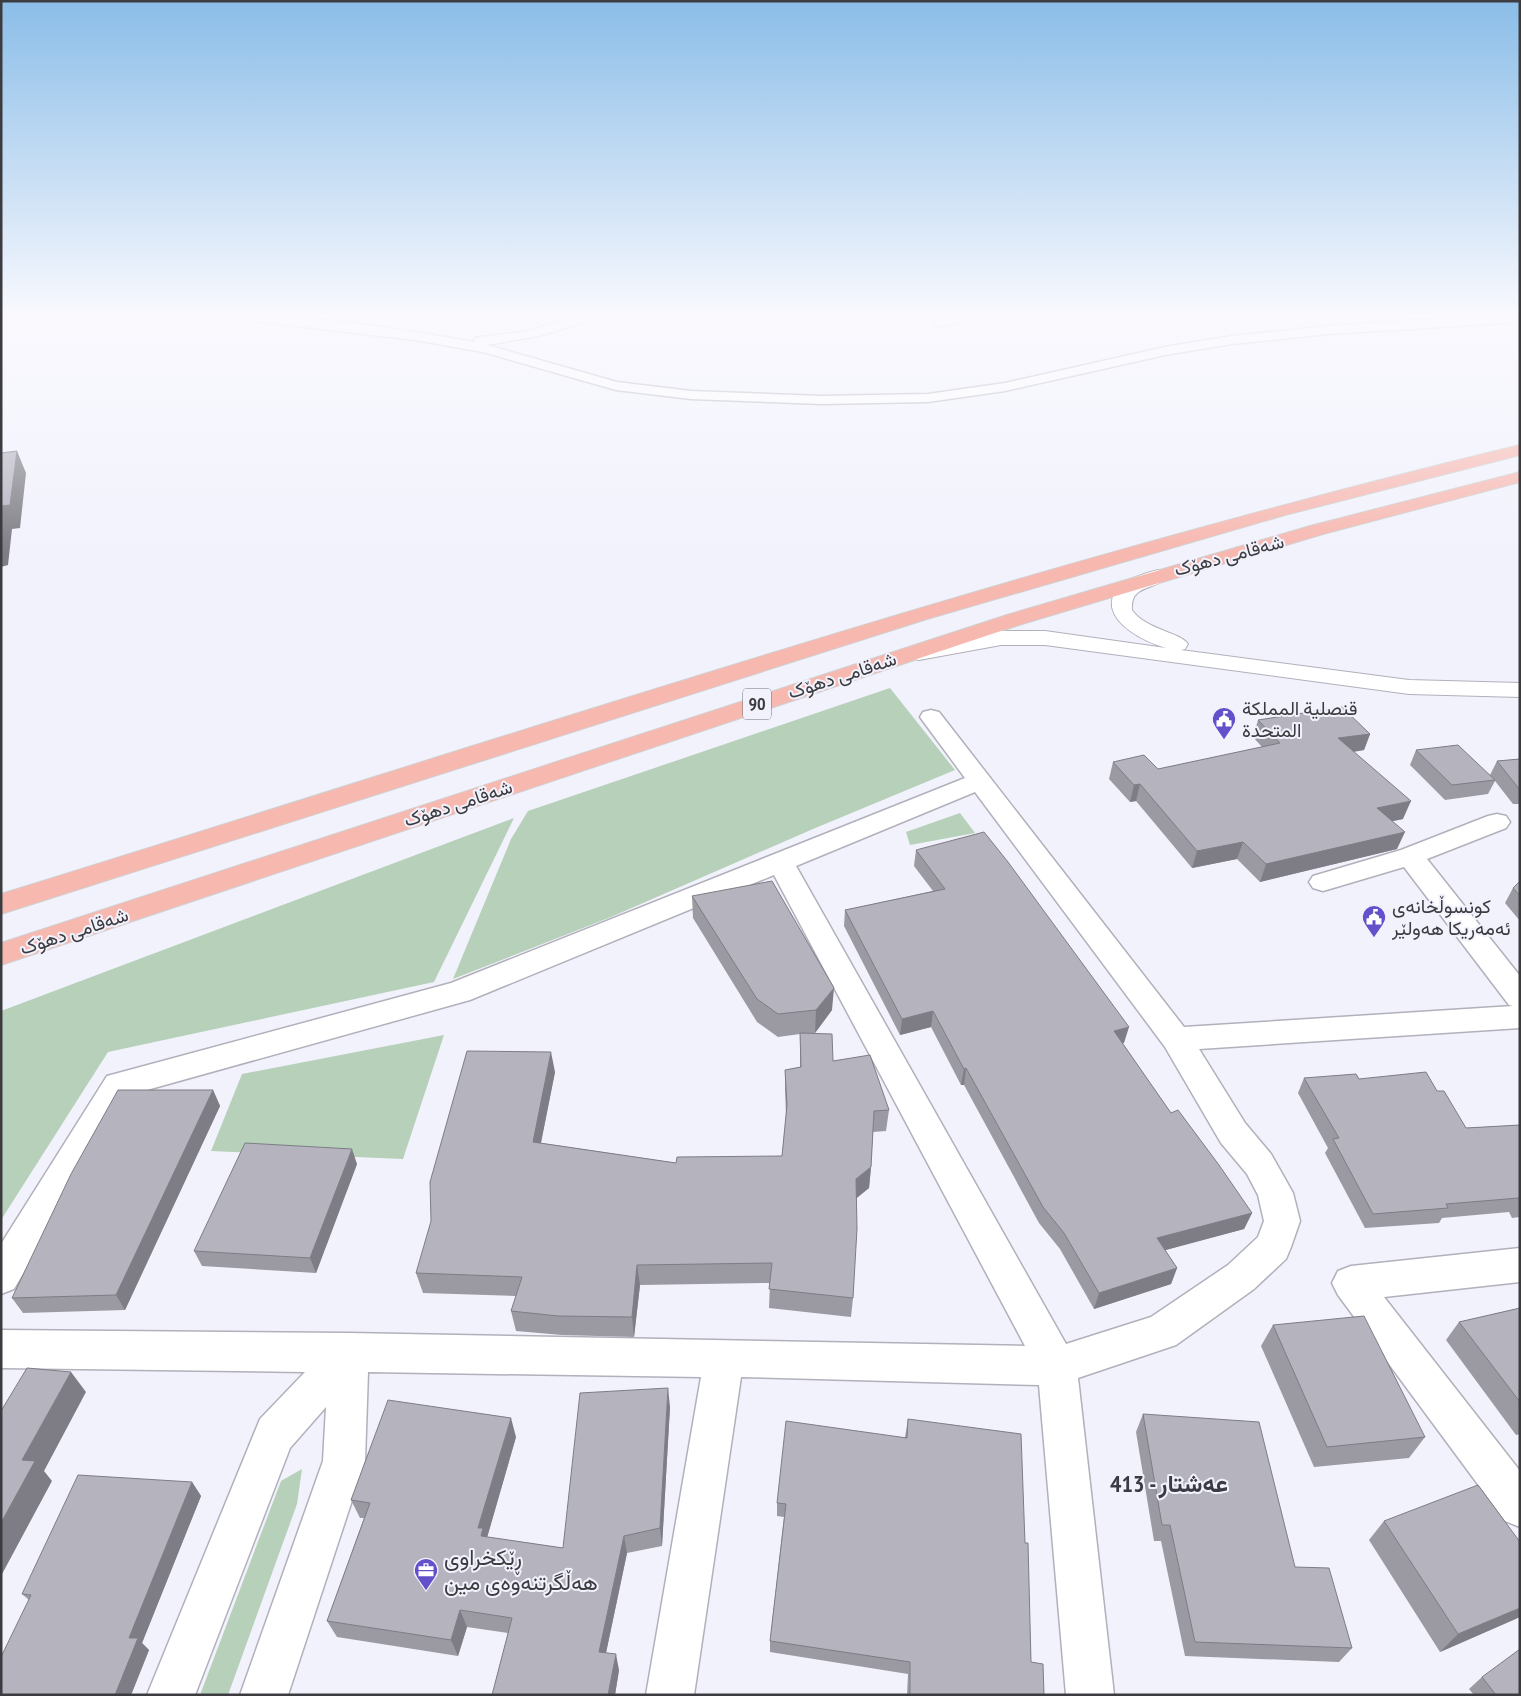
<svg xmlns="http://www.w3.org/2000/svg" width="1521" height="1696" viewBox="0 0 1521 1696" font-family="'PT Sans Narrow',Vazirmatn,sans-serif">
	<rect width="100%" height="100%" fill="#f2f2fd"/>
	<g fill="#b6d0b9">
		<path d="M 890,688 L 955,770 L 813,829 L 611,917 L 453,979 L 511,839 L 528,811 Z"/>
		<path d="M 960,813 L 975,833 L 910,845 L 906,832 Z"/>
		<path d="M 514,818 L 434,982 L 108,1052 L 1,1220 L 1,1011 Z"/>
		<path d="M 444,1035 L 403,1159 L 211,1151 L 242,1074 Z"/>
		<path d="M 302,1469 L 297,1504 L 228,1695 L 200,1695 L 281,1481 Z"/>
	</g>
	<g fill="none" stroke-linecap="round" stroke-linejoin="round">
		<g stroke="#b1b0bb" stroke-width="3">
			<g id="minor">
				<path d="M 230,315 C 312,315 394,328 474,342 L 475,338 L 480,337 L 524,332 L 582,315 L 602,315 L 600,318 L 538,336 L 487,345 L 617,382 L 691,391 L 822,396 L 928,394 L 1005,383 L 1165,347 L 1232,336 L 1329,326 L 1500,315 L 1520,315 L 1520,322 L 1329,334 L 1232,344 L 1165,355 L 1005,391 L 928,402 L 822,404 L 691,399 L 616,390 L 483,352 L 415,340 L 236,319 Z"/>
				<path d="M 956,315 L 980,315 L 978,318 L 940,327 L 934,323 L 935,320 Z"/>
				<path d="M 931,710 L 939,712 L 1184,1027 L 1513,1006 L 1509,1005 L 1404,867 L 1323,891 L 1313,888 L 1309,882 L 1313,876 L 1401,850 L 1488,816 L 1497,814 L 1506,816 L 1510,822 L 1506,828 L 1427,859 L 1520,976 L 1520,1028 L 1199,1049 L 1245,1123 L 1271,1154 L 1293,1193 L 1300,1221 L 1291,1247 L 1286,1259 L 1254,1289 L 1176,1345 L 1078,1378 L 1114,1695 L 1066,1695 L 1039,1385 L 741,1377 L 694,1695 L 646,1695 L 701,1377 L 368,1372 L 365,1461 L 288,1695 L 240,1695 L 323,1461 L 326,1407 L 290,1448 L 195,1695 L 147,1695 L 260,1419 L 305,1372 L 1,1368 L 1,1330 L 349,1333 L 1025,1346 L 774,875 L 470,1000 L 129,1095 L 14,1289 L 1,1294 L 1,1244 L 107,1076 L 451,983 L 965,778 L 920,717 L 923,712 ZM 975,792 L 1165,1047 L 1221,1143 L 1247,1174 L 1258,1195 L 1264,1221 L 1258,1237 L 1228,1265 L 1151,1317 L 1066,1344 L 796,866 Z"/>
				<path d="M 1520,1248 L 1520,1282 L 1384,1297 L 1520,1471 L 1520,1527 L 1505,1521 L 1338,1295 L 1332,1283 L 1338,1271 L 1351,1266 Z"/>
			</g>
		</g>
		<g stroke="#b1b0bb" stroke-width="2">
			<path id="tertiary" d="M 1158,570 L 1165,572 L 1168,576 C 1157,591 1130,583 1132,610 C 1146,630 1180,632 1188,644 L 1185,649 L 1181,650 L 1409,680 L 1520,683 L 1520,697 L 1409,694 L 1045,645 L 1001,645 L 919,660 L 911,658 L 908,653 L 911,648 L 919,646 L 1001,631 L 1045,631 L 1166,648 C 1108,630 1084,588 1158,570 Z"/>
		</g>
		<g stroke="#d0d0d1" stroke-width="2">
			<g id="trunk">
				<path d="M 1520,445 L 1520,455 L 1285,515 L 927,619 L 1,914 L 1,894 C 506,738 1006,569 1520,445 Z"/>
				<path d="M 1520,472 L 1520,482 L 1323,534 L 1022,624 L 1,965 L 1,943 L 1007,615 L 1310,526 Z"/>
			</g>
		</g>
		<use href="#minor" fill="#fff" fill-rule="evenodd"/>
		<use href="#tertiary" fill="#fff" fill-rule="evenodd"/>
		<use href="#trunk" fill="#f7b8b0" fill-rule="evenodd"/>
	</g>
	<g fill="#9b9aa3">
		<path d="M 1258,720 L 1370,734 L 1364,750 L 1353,752 L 1403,819 L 1392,821 L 1397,849 L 1260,882 L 1237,859 L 1192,868 L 1136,801 L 1130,802 L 1109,779 L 1113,762 L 1158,769 L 1262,747 L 1253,737 Z"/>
		<path d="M 1416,750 L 1490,775 L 1497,761 L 1520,759 L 1520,804 L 1513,804 L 1495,781 L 1488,794 L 1445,800 L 1410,765 Z"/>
		<path d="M 916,850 L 1124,1043 L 1122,1043 L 1171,1113 L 1252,1213 L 1244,1229 L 1165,1250 L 1177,1268 L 1171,1284 L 1094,1309 L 1060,1249 L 1039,1223 L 964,1085 L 961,1085 L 931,1027 L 900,1035 L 844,926 L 845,910 L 933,891 L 914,866 Z"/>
		<path d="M 1520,881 L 1520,921 L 1505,903 L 1513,888 Z"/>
		<path d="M 692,896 L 832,1010 L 815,1033 L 810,1033 L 833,1061 L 889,1110 L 886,1131 L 873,1132 L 871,1167 L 869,1188 L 857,1198 L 853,1298 L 851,1317 L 769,1308 L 770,1283 L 640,1285 L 634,1337 L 562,1335 L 516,1331 L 511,1311 L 516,1296 L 423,1293 L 416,1273 L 555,1072 L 541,1143 L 676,1163 L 782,1156 L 786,1115 L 785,1090 L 785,1070 L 800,1067 L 800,1034 L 778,1037 L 757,1022 L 693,918 Z"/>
		<path d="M 1304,1078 L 1359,1079 L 1437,1091 L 1466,1128 L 1520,1125 L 1520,1217 L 1512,1218 L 1509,1212 L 1442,1218 L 1439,1223 L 1365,1228 L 1325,1153 L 1328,1148 L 1298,1093 Z"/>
		<path d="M 213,1090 L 220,1106 L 125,1310 L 23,1313 L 12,1298 Z"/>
		<path d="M 357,1164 L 316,1273 L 202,1266 L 194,1251 Z"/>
		<path d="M 1520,1308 L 1520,1434 L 1516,1435 L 1446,1340 L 1459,1322 Z"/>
		<path d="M 1273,1325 L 1425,1437 L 1409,1458 L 1314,1467 L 1261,1346 Z"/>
		<path d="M 670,1407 L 662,1546 L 627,1553 L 606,1653 L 619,1670 L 615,1695 L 492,1695 L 508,1633 L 467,1627 L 458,1656 L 337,1637 L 327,1621 L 364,1518 L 360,1518 L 351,1500 L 516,1437 L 487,1537 L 563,1548 Z"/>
		<path d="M 1143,1414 L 1295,1567 L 1352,1648 L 1339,1662 L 1185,1656 L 1161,1541 L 1154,1541 L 1136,1432 Z"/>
		<path d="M 908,1419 L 1025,1543 L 1031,1662 L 1044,1695 L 907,1695 L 908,1674 L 770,1652 L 770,1641 L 784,1517 L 777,1516 L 777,1503 L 905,1437 Z"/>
		<path d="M 192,1482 L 201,1496 L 142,1643 L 149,1650 L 131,1695 L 1,1695 L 29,1600 L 22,1594 Z"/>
		<path d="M 1384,1521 L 1520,1617 L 1440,1652 L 1369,1540 Z"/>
		<path d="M 1482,1677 L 1520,1695 L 1474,1695 L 1469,1689 Z"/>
	</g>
	<g fill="#7e7d85">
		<path d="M 17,451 L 26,473 L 20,528 L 12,529 L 8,565 L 1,567 L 1,515 L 2,506 Z"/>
		<path d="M 1370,734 L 1364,750 L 1332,755 L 1338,738 Z"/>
		<path d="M 1140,784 L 1136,801 L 1130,802 L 1134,785 Z"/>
		<path d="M 1411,801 L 1403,819 L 1370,826 L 1377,808 Z"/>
		<path d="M 1405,832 L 1397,849 L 1260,882 L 1266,864 Z"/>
		<path d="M 1243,842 L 1237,859 L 1192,868 L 1197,851 Z"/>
		<path d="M 834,988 L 832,1010 L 815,1033 L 816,1010 Z"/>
		<path d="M 933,1011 L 931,1027 L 900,1035 L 902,1019 Z"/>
		<path d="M 1129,1027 L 1124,1043 L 1109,1047 L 1114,1031 Z"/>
		<path d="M 551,1052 L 555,1072 L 537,1162 L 533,1142 Z"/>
		<path d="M 966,1068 L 964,1085 L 961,1085 L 964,1069 Z"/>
		<path d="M 213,1090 L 220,1106 L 125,1310 L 116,1295 Z"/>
		<path d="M 352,1149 L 357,1164 L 316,1273 L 310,1258 Z"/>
		<path d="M 871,1167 L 869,1188 L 855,1199 L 856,1179 Z"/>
		<path d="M 1252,1213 L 1244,1229 L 1151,1254 L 1157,1238 Z"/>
		<path d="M 637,1265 L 640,1285 L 634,1337 L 632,1317 Z"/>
		<path d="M 1177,1268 L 1171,1284 L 1094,1309 L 1099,1293 Z"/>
		<path d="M 71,1372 L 86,1392 L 44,1471 L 52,1481 L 1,1576 L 1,1523 L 22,1460 Z"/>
		<path d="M 668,1388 L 670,1407 L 662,1546 L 660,1528 Z"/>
		<path d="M 511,1418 L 516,1437 L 487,1538 L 487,1554 L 478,1528 Z"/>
		<path d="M 192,1482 L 201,1496 L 142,1643 L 149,1650 L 131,1695 L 115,1695 L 129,1638 Z"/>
		<path d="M 624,1536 L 627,1553 L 603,1667 L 599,1652 Z"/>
		<path d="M 1520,1608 L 1520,1617 L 1440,1652 L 1458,1634 Z"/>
		<path d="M 460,1610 L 467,1627 L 458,1656 L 451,1640 Z"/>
		<path d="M 616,1654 L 619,1670 L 615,1695 L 608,1695 Z"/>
	</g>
	<g fill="#b4b3be" stroke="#7e7d85">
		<path d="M 17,451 L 10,505 L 2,506 L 1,515 L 1,453 Z"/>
		<path d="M 1342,707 L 1370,734 L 1338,738 L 1411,801 L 1377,808 L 1405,832 L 1266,864 L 1243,842 L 1197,851 L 1140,784 L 1134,785 L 1113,762 L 1144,755 L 1158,769 L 1280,743 L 1258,720 Z"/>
		<path d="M 1458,745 L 1495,780 L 1452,785 L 1416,750 Z"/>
		<path d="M 1520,759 L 1520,790 L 1497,761 Z"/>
		<path d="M 984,832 L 1008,862 L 1129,1027 L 1114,1031 L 1171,1113 L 1178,1110 L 1219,1165 L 1252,1213 L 1157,1238 L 1177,1268 L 1099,1293 L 1064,1233 L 1043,1207 L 966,1068 L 964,1069 L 933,1011 L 902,1019 L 845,910 L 945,889 L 916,850 Z"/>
		<path d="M 772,881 L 834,988 L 816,1010 L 778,1014 L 757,999 L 692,896 Z"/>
		<path d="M 1520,881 L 1520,896 L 1513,888 Z"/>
		<path d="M 800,1033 L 832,1034 L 833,1061 L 870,1055 L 889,1110 L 874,1111 L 871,1167 L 856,1179 L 857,1229 L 853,1298 L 769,1289 L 772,1263 L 637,1265 L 632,1317 L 558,1316 L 511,1311 L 522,1277 L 416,1273 L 431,1221 L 430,1182 L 467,1051 L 551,1052 L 533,1142 L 676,1163 L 677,1157 L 782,1156 L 787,1105 L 785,1070 L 801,1067 Z"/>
		<path d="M 1426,1072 L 1437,1091 L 1444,1091 L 1466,1128 L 1520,1125 L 1520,1200 L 1519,1198 L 1446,1204 L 1448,1208 L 1373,1214 L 1333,1139 L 1339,1138 L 1304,1078 L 1356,1074 L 1359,1079 Z"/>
		<path d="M 118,1090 L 213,1090 L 116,1295 L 12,1298 L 71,1174 Z"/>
		<path d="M 245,1143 L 352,1149 L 310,1258 L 194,1251 Z"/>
		<path d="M 1520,1308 L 1520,1402 L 1459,1322 Z"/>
		<path d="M 1364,1316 L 1425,1437 L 1327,1447 L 1273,1325 Z"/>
		<path d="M 27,1368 L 71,1372 L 22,1460 L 35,1461 L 1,1523 L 1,1411 Z"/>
		<path d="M 668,1388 L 660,1528 L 624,1536 L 599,1652 L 616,1654 L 608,1695 L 492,1695 L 512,1618 L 460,1610 L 451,1640 L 327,1621 L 370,1503 L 351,1500 L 388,1400 L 511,1418 L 478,1528 L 483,1528 L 481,1536 L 563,1548 L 580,1393 Z"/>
		<path d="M 1143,1414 L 1259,1422 L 1295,1567 L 1329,1568 L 1352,1648 L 1195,1642 L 1170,1525 L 1162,1525 Z"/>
		<path d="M 908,1419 L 1021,1434 L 1025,1543 L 1028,1543 L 1031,1662 L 1043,1664 L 1044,1695 L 910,1695 L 910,1662 L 770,1641 L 786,1504 L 777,1503 L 786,1421 L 907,1438 Z"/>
		<path d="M 78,1475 L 192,1482 L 129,1638 L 138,1638 L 115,1695 L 1,1695 L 1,1657 L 31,1595 L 22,1594 Z"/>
		<path d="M 1478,1485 L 1520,1542 L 1520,1608 L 1458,1634 L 1384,1521 Z"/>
		<path d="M 1520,1649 L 1520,1695 L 1496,1695 L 1482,1677 Z"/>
	</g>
	<linearGradient id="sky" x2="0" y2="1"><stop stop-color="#8abde8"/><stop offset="0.57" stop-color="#f9f9fe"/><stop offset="1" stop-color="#f9f9fe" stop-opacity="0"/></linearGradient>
	<rect width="1521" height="553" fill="url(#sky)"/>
	<defs>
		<g id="civic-pin" transform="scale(1.25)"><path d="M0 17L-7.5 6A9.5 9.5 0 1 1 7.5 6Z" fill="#6251ca" stroke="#f2f2fd"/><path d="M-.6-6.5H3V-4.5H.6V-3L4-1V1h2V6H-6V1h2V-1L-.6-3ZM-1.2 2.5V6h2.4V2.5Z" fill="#fff"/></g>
		<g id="office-pin" transform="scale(1.25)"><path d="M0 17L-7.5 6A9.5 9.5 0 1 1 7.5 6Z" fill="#6251ca" stroke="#f2f2fd"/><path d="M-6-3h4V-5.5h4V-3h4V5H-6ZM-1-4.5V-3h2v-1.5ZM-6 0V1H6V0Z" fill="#fff"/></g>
	</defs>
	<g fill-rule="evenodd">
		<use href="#civic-pin" x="1224" y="719"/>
		<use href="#civic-pin" x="1374" y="917"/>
		<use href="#office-pin" x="426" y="1570"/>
	</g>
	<g text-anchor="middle" stroke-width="4" stroke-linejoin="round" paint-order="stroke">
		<rect fill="#f2f2fd" stroke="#737379" stroke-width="1" x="743" y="688.5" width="28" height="31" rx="4"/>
		<g font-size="18" font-weight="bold" fill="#3c3c40">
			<text x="757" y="710">90</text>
		</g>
		<g font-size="19" fill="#3c3c40" stroke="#f2f2fd">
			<text transform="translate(1229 555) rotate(-15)" y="7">شەقامی دهۆک</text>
			<text transform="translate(842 675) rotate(-18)" y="7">شەقامی دهۆک</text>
			<text transform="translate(458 803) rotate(-18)" y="7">شەقامی دهۆک</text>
			<text transform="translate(74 931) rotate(-18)" y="7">شەقامی دهۆک</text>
		</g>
		<g font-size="19" fill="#3c3c40" stroke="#f2f2fd" text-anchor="start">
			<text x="1242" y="715">قنصلية المملكة<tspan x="1242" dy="22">المتحدة</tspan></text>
			<text x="1392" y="913">کونسوڵخانەی<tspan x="1392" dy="22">ئەمەریکا هەولێر</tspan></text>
		</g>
		<g font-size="22" fill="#3c3c40" stroke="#f2f2fd" text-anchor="start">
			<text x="444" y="1565">ڕێکخراوی<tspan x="444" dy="25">هەڵگرتنەوەی مین</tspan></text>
		</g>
		<g font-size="24" font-weight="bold" fill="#3b3b44" stroke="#f2f2fd">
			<text x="1169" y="1492">عه‌شتار - 413</text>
		</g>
	</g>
	<rect width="1521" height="1696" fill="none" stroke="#3c3c40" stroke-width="5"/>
</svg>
